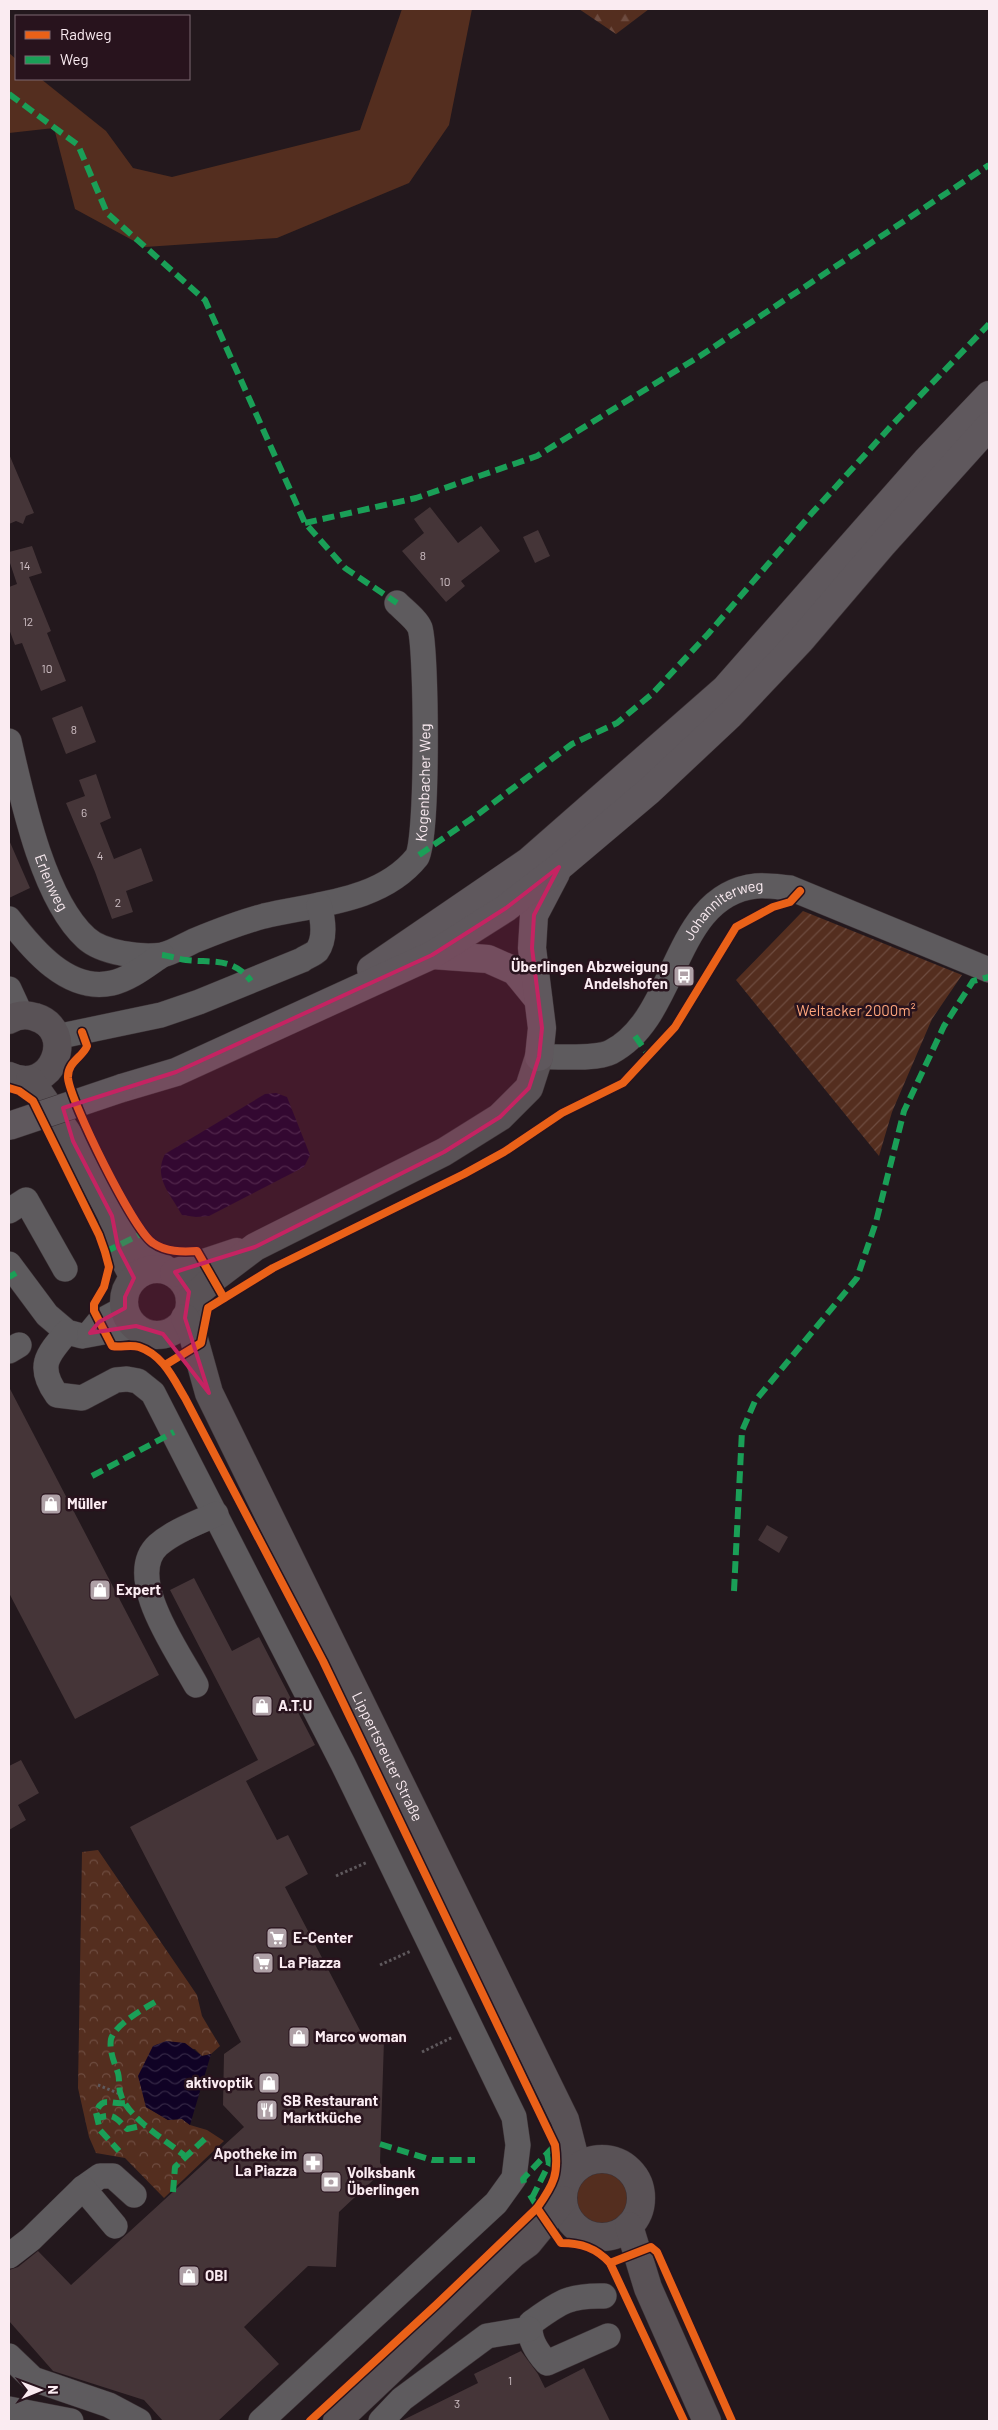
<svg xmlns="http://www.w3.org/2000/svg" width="998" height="2430" viewBox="0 0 998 2430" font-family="Barlow,sans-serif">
	<defs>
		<pattern id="forest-firs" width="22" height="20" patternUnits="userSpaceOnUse" patternTransform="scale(1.25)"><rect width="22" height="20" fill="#542e1f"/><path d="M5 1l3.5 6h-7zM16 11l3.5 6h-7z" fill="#6e4c40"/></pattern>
		<pattern id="park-crowns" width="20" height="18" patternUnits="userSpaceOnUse" patternTransform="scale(1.25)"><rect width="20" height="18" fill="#542e1f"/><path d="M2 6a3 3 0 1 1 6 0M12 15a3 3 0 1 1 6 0" fill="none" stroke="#6e4c40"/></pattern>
		<pattern id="garden-furrows" width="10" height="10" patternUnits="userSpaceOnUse" patternTransform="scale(1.25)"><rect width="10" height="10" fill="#542e1f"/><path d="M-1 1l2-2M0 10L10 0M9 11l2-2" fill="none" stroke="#6e4c40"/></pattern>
		<pattern id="water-waves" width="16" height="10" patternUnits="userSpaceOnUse" patternTransform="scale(1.25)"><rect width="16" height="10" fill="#100225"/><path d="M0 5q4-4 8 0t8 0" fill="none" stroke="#342745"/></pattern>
	</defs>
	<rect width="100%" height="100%" fill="#23181d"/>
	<g fill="#542e1f">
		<path d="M 402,9 L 472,9 L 449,125 L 409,183 L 277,238 L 145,247 L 75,209 L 54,128 L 9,133 L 9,53 L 16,59 L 16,79 L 41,79 L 106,131 L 133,168 L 172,177 L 360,130 Z"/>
		<circle cx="603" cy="2199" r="28"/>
	</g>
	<path fill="url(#forest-firs)" d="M 579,9 L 649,9 L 616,34 Z"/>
	<path fill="url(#park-crowns)" d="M 98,1850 L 197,1995 L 202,2016 L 220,2046 L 211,2054 L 202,2056 L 195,2049 L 153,2047 L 139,2076 L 146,2107 L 168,2120 L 182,2119 L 190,2125 L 207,2130 L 224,2141 L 164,2198 L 125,2158 L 96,2153 L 89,2137 L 78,2088 L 82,1852 Z"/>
	<path fill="url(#garden-furrows)" d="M 803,911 L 962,975 L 932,1019 L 892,1112 L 879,1156 L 736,980 Z"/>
	<g fill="url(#water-waves)">
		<path d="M 276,1093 L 287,1097 L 310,1155 L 304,1167 L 209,1216 L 196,1217 L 182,1215 C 170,1193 153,1178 165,1154 L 265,1094 Z"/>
		<path d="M 166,2041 L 185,2043 L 202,2056 L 211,2054 L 190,2125 L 182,2119 L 168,2120 L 146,2107 L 138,2076 L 153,2046 Z"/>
	</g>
	<g fill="#453538">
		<path d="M 9,454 L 34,513 L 26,516 L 23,524 L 16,521 L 9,524 Z"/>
		<path d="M 430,507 L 458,543 L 481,526 L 500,551 L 461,581 L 465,586 L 446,602 L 402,551 L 424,533 L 414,519 Z"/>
		<path d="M 538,530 L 550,556 L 535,563 L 523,537 Z"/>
		<path d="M 32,546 L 42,573 L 29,577 L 51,631 L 47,633 L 66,681 L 41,691 L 22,643 L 15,645 L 9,629 L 9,587 L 17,584 L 9,560 L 9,552 Z"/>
		<path d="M 82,706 L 96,742 L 66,754 L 52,718 Z"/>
		<path d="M 96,774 L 111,818 L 100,823 L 114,859 L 141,848 L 153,881 L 126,891 L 133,912 L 112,919 L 95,872 L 66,803 L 85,796 L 79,780 Z"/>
		<path d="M 9,840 L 30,888 L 9,898 Z"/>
		<path d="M 9,1387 L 159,1675 L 75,1719 L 9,1593 Z"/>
		<path d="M 767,1525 L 788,1537 L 779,1553 L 758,1540 Z"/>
		<path d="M 194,1578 L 232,1651 L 259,1637 L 315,1745 L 246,1781 L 277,1840 L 288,1835 L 308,1874 L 285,1887 L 364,2038 L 384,2040 L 380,2163 L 385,2169 L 339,2212 L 336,2267 L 308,2266 L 244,2327 L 279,2364 L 218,2421 L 163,2421 L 144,2400 L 53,2371 L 9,2321 L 9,2270 L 18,2267 L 38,2251 L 71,2285 L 244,2127 L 223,2105 L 224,2054 L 241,2042 L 130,1827 L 258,1760 L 170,1590 Z"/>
		<path d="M 21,1760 L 39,1793 L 18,1805 L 26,1820 L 9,1830 L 9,1766 Z"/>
		<path d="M 521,2351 L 538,2374 L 545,2388 L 584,2368 L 610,2421 L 401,2421 L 478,2383 L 474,2374 Z"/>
	</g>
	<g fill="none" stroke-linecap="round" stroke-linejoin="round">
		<g stroke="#3c3236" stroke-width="26">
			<g id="minor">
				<path id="s1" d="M 9,741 C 22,798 43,899 86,938 C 102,953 141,958 162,955 C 173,953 186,944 196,940 C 218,931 241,922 264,916 C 315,904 381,902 417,857 C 428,843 427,652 420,628 C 417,620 404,610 397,603"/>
				<path d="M 9,919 C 32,949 68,993 112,983 C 130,979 147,965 162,955"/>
				<path d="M 9,989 L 21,1015"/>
				<path d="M 56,1037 L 161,1015 L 199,1002 L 302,960 C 306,957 314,954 317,951 C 326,938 323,919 319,905"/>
				<path id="s2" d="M 539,1057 C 558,1056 595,1060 611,1052 C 679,1017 672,895 756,886 C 766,885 779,887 790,888 L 989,970"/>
				<path d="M 9,1211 L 26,1200 L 65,1269"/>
				<path d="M 9,1264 L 47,1315 L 67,1332 L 82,1336 L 136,1326"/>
				<path d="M 67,1332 C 46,1356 37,1367 57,1395 L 82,1398 L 116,1380 L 127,1379 L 138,1381 L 153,1393 L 343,1764 L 514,2117 L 518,2145 L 514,2178 L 496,2203 L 261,2421"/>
				<path d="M 90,1333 L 99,1322 L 125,1308"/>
				<path d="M 9,1351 L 19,1345"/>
				<path d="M 196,1685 C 179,1653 123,1577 158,1545 C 174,1531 197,1523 216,1514"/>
				<path d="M 83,2188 L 100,2176 L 113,2176 L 134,2195"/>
				<path d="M 9,2256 L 31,2239 L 83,2188 L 115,2226"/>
				<path d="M 604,2296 C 568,2295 559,2303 531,2323 C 527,2338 538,2353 547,2363 L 608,2336"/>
				<path d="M 9,2356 L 33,2379 L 109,2405 L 139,2421"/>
				<path d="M 9,2409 L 71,2421"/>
				<path d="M 381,2421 L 402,2399 L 487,2336 L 529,2329"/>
			</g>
		</g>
		<g stroke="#3c3236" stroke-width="29">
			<g id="major">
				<path d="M 9,1020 C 17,1015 26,1014 35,1017 C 78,1030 53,1097 9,1076"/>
				<path d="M 30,1080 L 73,1141 L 112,1216 L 118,1247 L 134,1278"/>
				<path d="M 112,1216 L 164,1269"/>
				<circle cx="157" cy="1302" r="33"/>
				<path d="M 174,1273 L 237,1252"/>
				<path d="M 190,1300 L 214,1278 L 255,1247 L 444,1152 L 500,1117 L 529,1088 L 539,1057"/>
				<path id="s3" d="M 185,1318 L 192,1332 L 209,1393 L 565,2120 L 577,2167"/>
				<circle cx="602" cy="2198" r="39"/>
				<path d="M 629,2226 L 648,2288 L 707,2421"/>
				<path d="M 337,2421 L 513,2254 L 528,2243 L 563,2200"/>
			</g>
		</g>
		<g stroke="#3c3236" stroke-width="29">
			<g id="highway">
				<path d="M 432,955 L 488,959 L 515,971 L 538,999"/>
				<path d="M 371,969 L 529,861 L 725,689 L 926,461 L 989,395"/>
				<path d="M 539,1057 L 542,1028 L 532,948 L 534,915 L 556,873"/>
				<path d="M 122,1088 L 176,1072 L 432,955 L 506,908 L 559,867 L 649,791 L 730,715 L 800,641 L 882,545 L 989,426"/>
			</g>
		</g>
		<g stroke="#5f595d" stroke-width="3" stroke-dasharray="2.5 2.5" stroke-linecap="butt">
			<path d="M 336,1876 L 368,1862"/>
			<path d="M 380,1965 L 411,1951"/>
			<path d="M 422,2052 L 453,2037"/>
			<path d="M 98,2085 L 120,2094"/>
		</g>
		<use href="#minor" stroke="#5e5b5e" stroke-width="25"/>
		<use href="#major" stroke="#595256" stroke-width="28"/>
		<use href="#highway" stroke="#5f585d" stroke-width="28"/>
		<g stroke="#3c3236" stroke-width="29" stroke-linecap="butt">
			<path id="highway-bridge" d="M 9,1126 L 122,1088"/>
		</g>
		<use href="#highway-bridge" stroke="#5f585d" stroke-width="28"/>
		<g stroke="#1a9f57" stroke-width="6" stroke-dasharray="12 6" stroke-linecap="butt">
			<path d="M 9,94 L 78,145 L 107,213 L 205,300 L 305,523 L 345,568 L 397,603"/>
			<path d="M 305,523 L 416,498 L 537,456 L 700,356 L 989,165"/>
			<path d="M 419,855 L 477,815 L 572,744 L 617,723 L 652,694 L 708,634 L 812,513 L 892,425 L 989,324"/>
			<path d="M 162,955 C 170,956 178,959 186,960 C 212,963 233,957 251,981"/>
			<path d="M 635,1036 L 649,1056"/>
			<path d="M 105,1252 L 143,1233"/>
			<path d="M 9,1277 L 16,1273"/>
			<path d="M 92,1476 L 174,1432"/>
			<path d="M 734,1591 L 742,1431 L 755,1401 L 857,1278 L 876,1222 L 904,1111 L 944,1026 L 973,981 L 989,977"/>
			<path d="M 155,2002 C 143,2009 115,2025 111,2039 C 109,2050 114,2062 118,2073 C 120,2080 118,2088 121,2095 C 128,2118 167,2141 185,2156"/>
			<path d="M 125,2103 C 110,2105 102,2095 96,2113 L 99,2118 C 113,2112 117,2119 127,2129 L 145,2125"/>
			<path d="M 96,2113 L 100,2130 L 119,2151"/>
			<path d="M 380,2144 L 432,2160 L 475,2160"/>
			<path d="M 524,2183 L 523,2179 L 555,2145"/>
			<path d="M 173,2192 L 175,2167 L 209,2135"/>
			<path d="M 530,2195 L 539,2210"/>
			<path d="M 532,2198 L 549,2164 L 547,2153"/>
		</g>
		<g stroke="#28131d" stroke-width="11">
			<g id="cycleway">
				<path d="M 82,1032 L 87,1046 C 83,1057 67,1062 68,1078 C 70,1101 134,1231 153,1243 C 166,1252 182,1252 197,1251 L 224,1298"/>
				<path d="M 9,1088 L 19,1091 L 33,1101 L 99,1235 L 105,1252 L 109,1267 L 104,1287 L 94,1304 L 94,1311 L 112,1346 C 121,1348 130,1344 139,1347 C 163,1355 173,1378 185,1398 L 323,1661 L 555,2145 C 559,2174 554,2184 537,2208 L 436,2305 L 310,2421"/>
				<path d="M 165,1365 L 201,1343 L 208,1308 L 273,1268 L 464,1174 L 504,1152 L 562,1113 L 623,1083 L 675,1027 L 736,927 L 773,907 L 790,902 L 800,891"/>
				<path d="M 537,2208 L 561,2243 C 581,2243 596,2248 610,2263 L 684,2421"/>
				<path d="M 610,2263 L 651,2247 L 657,2252 L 732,2421"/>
			</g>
		</g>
		<use href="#cycleway" stroke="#ea6118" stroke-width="8"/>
	</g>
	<path fill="#c52362" fill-opacity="0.2" stroke="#c52362" stroke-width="4" stroke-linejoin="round" d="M 559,867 L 534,915 L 532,948 L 542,1028 L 539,1057 L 529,1088 L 500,1117 L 444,1152 L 255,1247 L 175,1272 L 189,1292 L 185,1318 L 209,1393 L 163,1334 L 136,1326 L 90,1333 L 99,1322 L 125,1308 L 125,1297 L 134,1278 L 118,1247 L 112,1216 L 73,1141 L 63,1108 L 176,1072 L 432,955 L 506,908 Z"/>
	<defs>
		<g id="bus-square" transform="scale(1.125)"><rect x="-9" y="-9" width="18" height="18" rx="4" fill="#afa1a7" stroke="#28131d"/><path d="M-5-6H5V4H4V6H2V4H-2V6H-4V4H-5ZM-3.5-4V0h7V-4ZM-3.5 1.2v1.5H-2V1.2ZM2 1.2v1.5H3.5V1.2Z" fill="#fff"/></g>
		<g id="shop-square" transform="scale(1.125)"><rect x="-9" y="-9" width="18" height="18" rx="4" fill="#afa1a7" stroke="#28131d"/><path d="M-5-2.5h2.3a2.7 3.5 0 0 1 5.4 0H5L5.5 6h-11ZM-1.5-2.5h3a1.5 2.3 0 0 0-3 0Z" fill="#fff"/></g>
		<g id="supermarket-square" transform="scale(1.125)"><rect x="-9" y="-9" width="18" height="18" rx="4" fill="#afa1a7" stroke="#28131d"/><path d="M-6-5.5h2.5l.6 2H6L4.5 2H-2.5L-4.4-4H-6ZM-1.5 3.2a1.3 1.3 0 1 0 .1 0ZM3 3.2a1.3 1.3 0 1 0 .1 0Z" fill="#fff"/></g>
		<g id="restaurant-square" transform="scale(1.125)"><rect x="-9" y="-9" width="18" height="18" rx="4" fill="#afa1a7" stroke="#28131d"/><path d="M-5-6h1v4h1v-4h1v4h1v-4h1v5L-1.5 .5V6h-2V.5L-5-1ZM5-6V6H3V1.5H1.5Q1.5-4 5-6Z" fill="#fff"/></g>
		<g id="pharmacy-square" transform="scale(1.125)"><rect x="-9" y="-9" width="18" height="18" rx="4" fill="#afa1a7" stroke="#28131d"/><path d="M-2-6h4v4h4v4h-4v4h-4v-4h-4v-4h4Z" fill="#fff"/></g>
		<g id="bank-square" transform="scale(1.125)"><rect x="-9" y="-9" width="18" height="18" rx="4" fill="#afa1a7" stroke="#28131d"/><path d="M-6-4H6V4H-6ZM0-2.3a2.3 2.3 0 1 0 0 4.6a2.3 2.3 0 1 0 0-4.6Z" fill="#fff"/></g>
	</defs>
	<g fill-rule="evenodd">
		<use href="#bus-square" x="684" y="976"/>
		<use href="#shop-square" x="51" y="1504"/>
		<use href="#shop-square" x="100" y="1590"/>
		<use href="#shop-square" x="262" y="1706"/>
		<use href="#supermarket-square" x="277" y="1938"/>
		<use href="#supermarket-square" x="263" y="1963"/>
		<use href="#shop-square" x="299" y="2037"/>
		<use href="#shop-square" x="269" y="2083"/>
		<use href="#restaurant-square" x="267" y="2110"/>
		<use href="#pharmacy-square" x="313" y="2163"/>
		<use href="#bank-square" x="331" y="2182"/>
		<use href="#shop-square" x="189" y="2276"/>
	</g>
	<g text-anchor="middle" stroke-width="5" stroke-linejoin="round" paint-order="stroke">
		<g font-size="12" fill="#cdbec3">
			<text x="423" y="560">8</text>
			<text x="25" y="570">14</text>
			<text x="445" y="586">10</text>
			<text x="28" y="626">12</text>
			<text x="47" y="673">10</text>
			<text x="74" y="734">8</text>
			<text x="84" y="817">6</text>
			<text x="100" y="860">4</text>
			<text x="118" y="907">2</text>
			<text x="510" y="2385">1</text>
			<text x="457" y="2408">3</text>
		</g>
		<g font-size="15" fill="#faebf1" stroke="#28131d">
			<text dy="5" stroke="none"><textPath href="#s1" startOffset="646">Kogenbacher Weg</textPath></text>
			<text dy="5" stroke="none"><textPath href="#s1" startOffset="148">Erlenweg</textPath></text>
			<text dy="5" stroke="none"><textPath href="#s2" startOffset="260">Johanniterweg</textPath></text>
			<text dy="5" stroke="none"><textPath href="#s3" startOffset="484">Lippertsreuter Straße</textPath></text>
		</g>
		<g font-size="15" font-weight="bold" fill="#faebf1" stroke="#28131d" text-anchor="start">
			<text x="668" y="972" text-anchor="end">Überlingen Abzweigung<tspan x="668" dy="17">Andelshofen</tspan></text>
			<text x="67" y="1509">Müller</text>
			<text x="116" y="1595">Expert</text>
			<text x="278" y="1711">A.T.U</text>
			<text x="293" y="1943">E-Center</text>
			<text x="279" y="1968">La Piazza</text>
			<text x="315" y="2042">Marco woman</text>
			<text x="253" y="2088" text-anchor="end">aktivoptik</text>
			<text x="283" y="2106">SB Restaurant<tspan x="283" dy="17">Marktküche</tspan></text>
			<text x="297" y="2159" text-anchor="end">Apotheke im<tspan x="297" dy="17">La Piazza</tspan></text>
			<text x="347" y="2178">Volksbank<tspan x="347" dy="17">Überlingen</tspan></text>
			<text x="205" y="2281">OBI</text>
		</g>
		<g font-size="15" fill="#ffa67d" stroke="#28131d">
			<text x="856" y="1016">Weltacker 2000m²</text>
		</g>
	</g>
	<rect width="998" height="2430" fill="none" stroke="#faebf1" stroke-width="20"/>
	<rect x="15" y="15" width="175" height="65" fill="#28131d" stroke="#7c6972"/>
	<rect x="25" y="31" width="25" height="8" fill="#ea6118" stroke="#7c6972"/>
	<text x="60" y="40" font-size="15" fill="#faebf1">Radweg</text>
	<rect x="25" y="56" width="25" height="8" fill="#1a9f57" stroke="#7c6972"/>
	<text x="60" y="65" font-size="15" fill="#faebf1">Weg</text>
	<g transform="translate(40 2390) rotate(89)" stroke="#28131d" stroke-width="4" paint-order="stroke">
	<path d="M0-4L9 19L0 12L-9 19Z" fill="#faebf1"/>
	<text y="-8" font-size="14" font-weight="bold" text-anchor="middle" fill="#faebf1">N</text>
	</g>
</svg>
